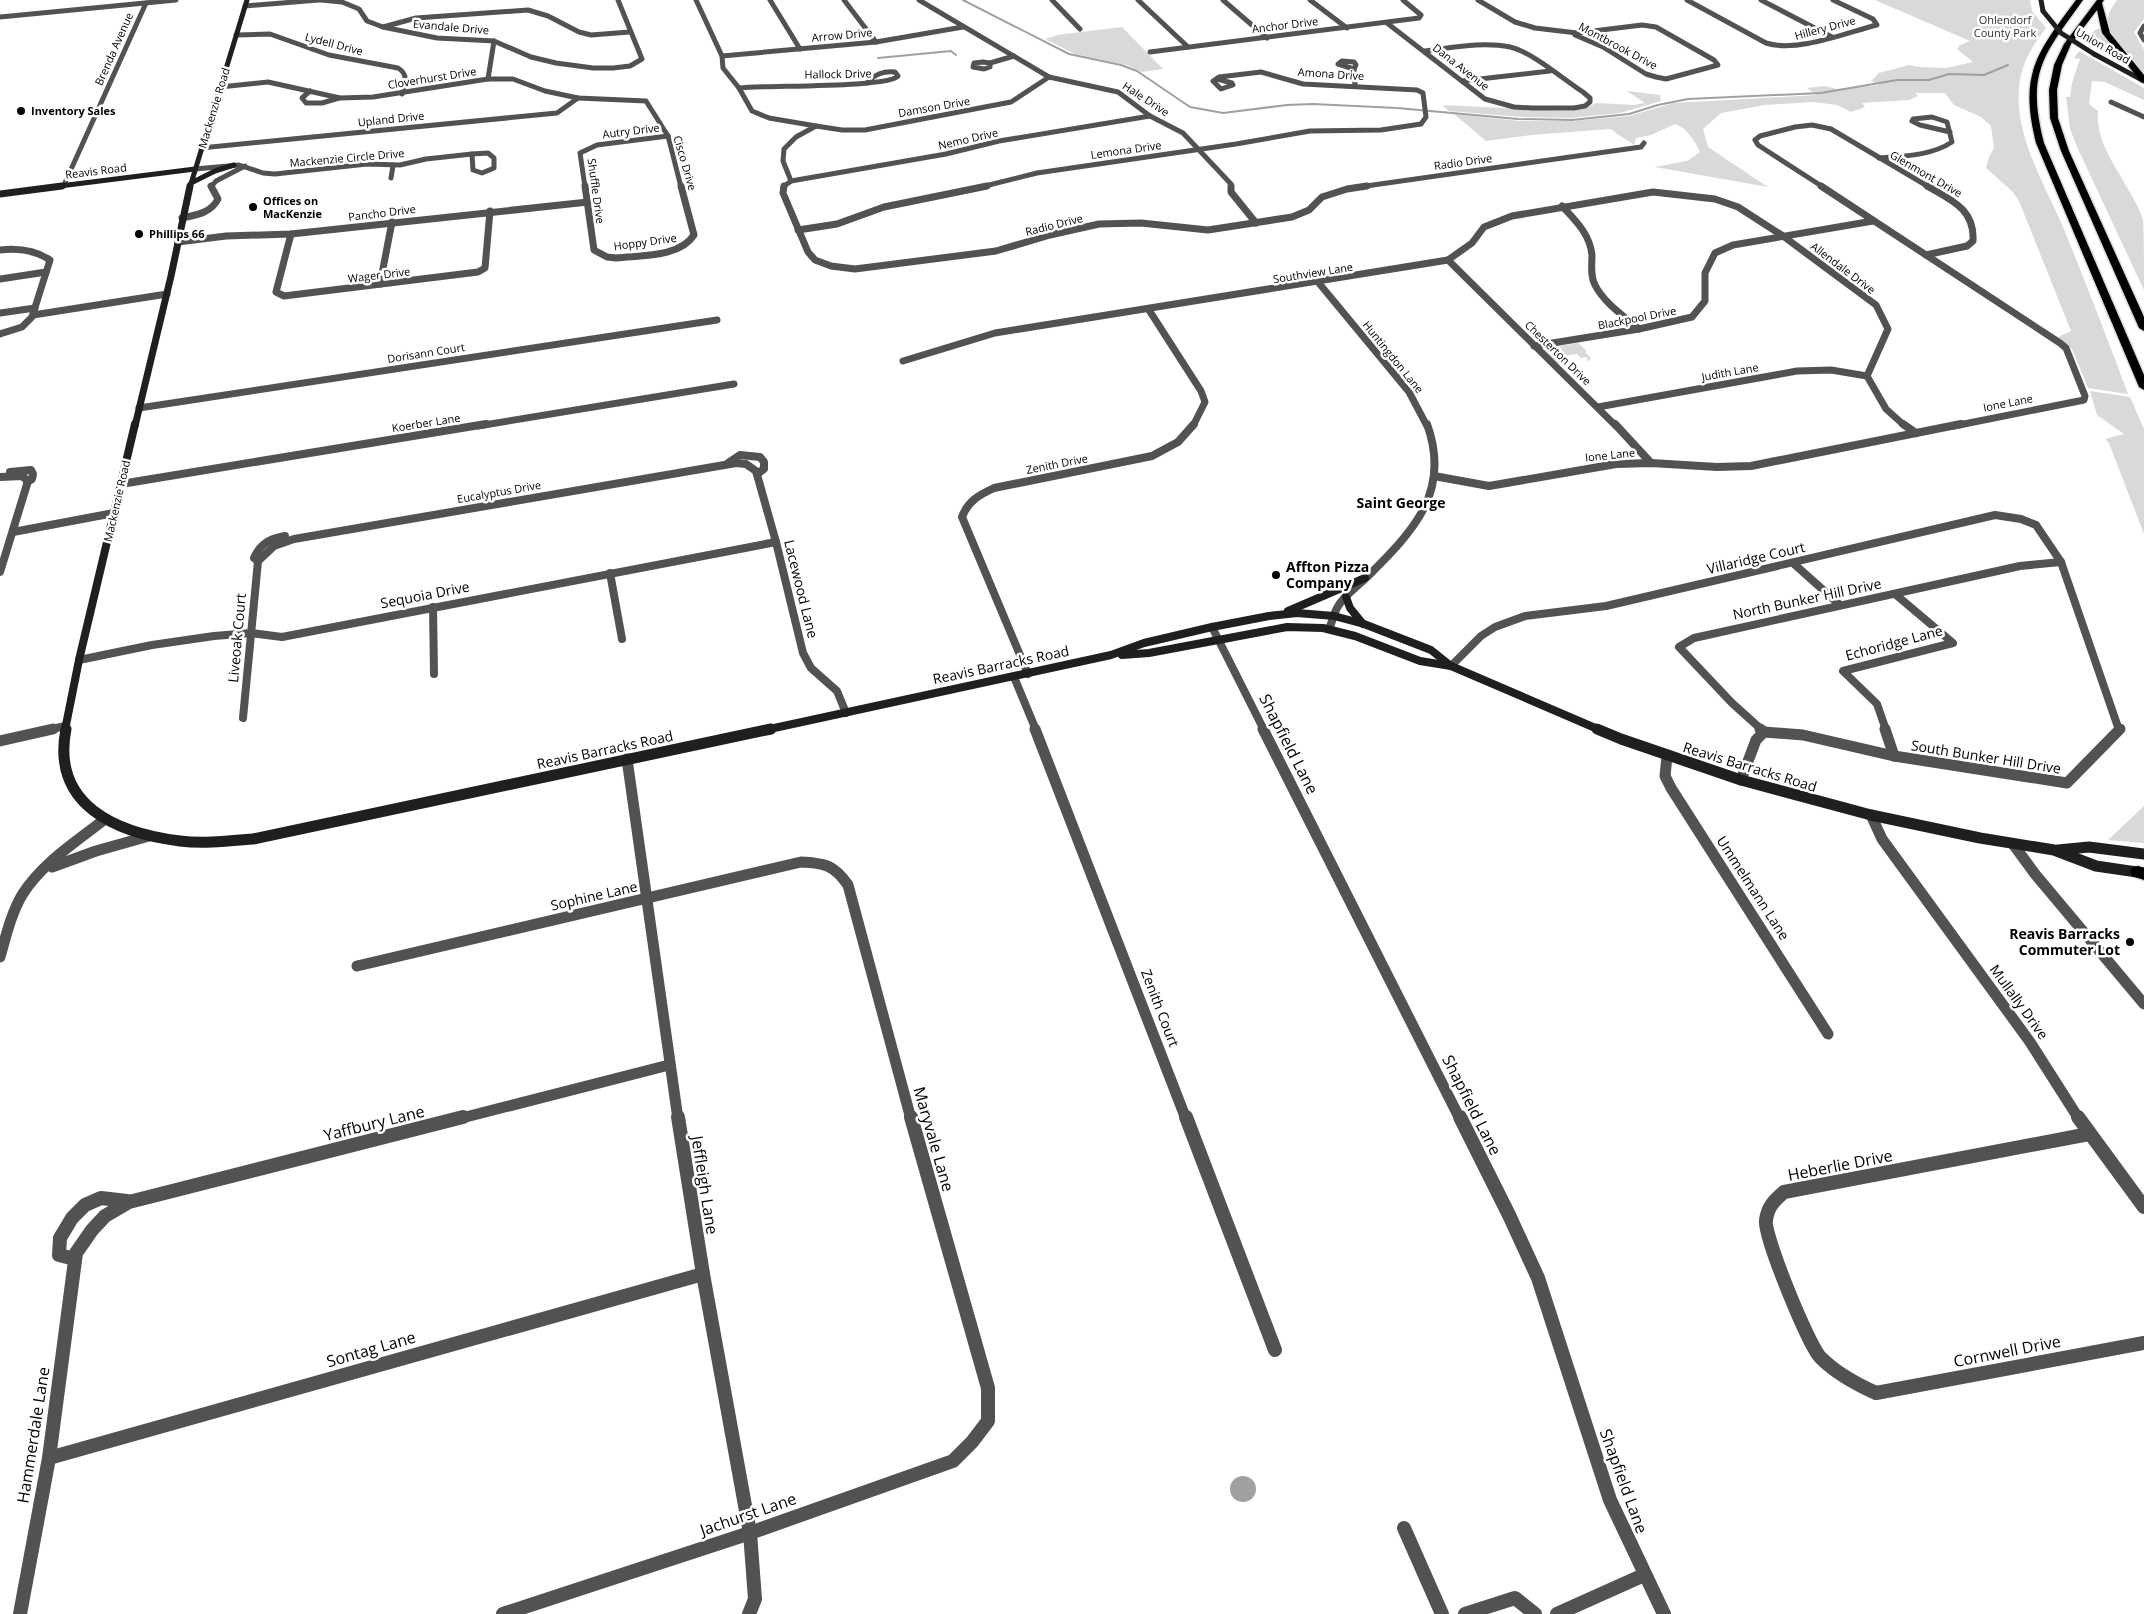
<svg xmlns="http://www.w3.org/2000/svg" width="2144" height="1614" viewBox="0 0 2144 1614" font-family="'Open Sans',sans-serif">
	<rect width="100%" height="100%" fill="#fff"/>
	<g fill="#d9d9d9">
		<path d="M 1875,0 L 2030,0 L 2032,11 L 2046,28 C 2032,46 2020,66 2019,89 C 2015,139 2047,188 2065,232 C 2087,286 2108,340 2128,394 L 2088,388 L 2072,349 L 2058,337 L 2071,331 L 2019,201 L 2013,192 L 1986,168 L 1989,157 L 1994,148 L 1991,126 L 1981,117 L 1954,105 L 1945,93 L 1915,93 L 1918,96 L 1909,100 L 1862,103 L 1865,107 L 1851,112 L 1837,105 L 1814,102 L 1765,105 L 1721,113 L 1703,129 L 1708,147 L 1768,187 L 1655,167 L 1687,161 L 1700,152 C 1696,142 1686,127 1675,124 L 1651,135 L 1636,138 L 1634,145 L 1610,129 L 1531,135 L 1486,141 L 1454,114 L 1519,121 L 1572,121 L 1629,116 L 1674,103 L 1817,95 L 1807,88 L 1825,86 L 1837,89 L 1879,85 L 1871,81 L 1879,73 L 1909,65 L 1920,67 L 1946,68 L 1973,62 L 1957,49 L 1960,45 L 1970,41 Z"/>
		<path d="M 2117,0 L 2144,0 L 2144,19 L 2134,32 L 2144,50 L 2144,73 C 2132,62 2104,35 2108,18 C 2109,11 2114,5 2117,0 Z"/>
		<path d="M 1122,27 L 1163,69 L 1142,72 L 1127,65 L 1075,54 L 1045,39 L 1057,35 Z"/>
		<path d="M 2100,28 L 2107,41 L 2123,61 L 2122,63 L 2085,42 L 2095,30 Z"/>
		<path d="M 2079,51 L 2144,88 L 2144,100 L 2105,82 L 2092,81 L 2089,104 L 2098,111 C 2094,149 2132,185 2143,220 C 2144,232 2144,275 2144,290 L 2078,149 L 2070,129 L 2066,97 L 2070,97 L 2072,83 L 2080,59 L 2074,58 Z"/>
		<path d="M 1627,91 L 1660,95 L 1661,101 L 1620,113 L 1571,118 L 1521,117 L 1449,111 L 1442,105 L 1568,111 L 1584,109 L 1596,103 L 1634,105 L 1645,103 Z"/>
		<path d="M 1578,343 L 1587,351 L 1585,352 L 1591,358 L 1588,361 L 1586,360 L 1588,359 L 1586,357 L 1581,358 L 1577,354 L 1564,356 L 1568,361 L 1558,364 L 1544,351 L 1547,348 Z"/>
		<path d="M 2090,391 L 2130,397 L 2144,429 L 2144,534 L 2109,443 L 2105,439 L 2124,434 L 2097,415 Z"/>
		<path d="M 2144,806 L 2144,843 L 2108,840 Z"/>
	</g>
	<circle fill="#a0a0a0" cx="1243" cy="1489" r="13"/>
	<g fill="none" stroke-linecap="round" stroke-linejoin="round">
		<g stroke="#a0a0a0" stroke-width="2">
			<path d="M 963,0 L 1069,54 L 1121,65 L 1137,71 L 1190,107 L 1223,113 L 1287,105 L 1313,104 L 1397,108 L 1518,119 L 1572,120 L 1629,114 L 1658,105 L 1688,99 L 1821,93 L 1897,80 L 1929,80 L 1949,74 L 1984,75 L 2008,65"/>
			<path d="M 878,58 L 951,51 L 956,55"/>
		</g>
		<g stroke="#dbdbdb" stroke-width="3">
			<g id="highway">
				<path d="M 2076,0 L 2083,0 C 2043,56 2026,72 2044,143 L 2144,375 L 2144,390 L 2139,387 L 2036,143 C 2019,74 2036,54 2076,0 Z"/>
				<path d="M 2097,0 L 2104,0 L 2102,3 L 2110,33 L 2144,75 L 2144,82 L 2141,82 L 2102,33 L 2097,10 L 2071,44 L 2062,65 L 2057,90 L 2058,118 L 2069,151 L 2144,317 L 2144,331 L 2139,328 L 2061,151 L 2050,118 L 2049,90 L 2054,65 L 2064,44 Z"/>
				<path d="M 2138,866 L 2144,868 L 2144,880 L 2132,876 L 2130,872 L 2132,868 Z"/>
			</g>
		</g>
		<g stroke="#525252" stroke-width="5">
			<path d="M 321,0 L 342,2 L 359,9 L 367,21 L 383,27 L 437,38 L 494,41 L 531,57 L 556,63 L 593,68 L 613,68 L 630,66 L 642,59 L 618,0"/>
			<path d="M 696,0 L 722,56 L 723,68 L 739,88 L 752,111 L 769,118 L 816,126 L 796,137 L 784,149 L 783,161 L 791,181 L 783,187"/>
			<path d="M 770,0 L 800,49"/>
			<path d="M 844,0 L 876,42"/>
			<path d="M 919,0 L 1049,77 L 1118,92 L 1150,116 L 1183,133 L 1231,184 L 1231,187"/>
			<path d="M 1052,0 L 1080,29"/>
			<path d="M 1138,0 L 1188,47"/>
			<path d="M 1223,0 L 1267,38"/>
			<path d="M 1310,0 L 1347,28"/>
			<path d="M 1478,0 L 1515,22 L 1535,28 L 1577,33"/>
			<path d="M 1687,0 L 1766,43 C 1797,53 1845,33 1877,25 L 1873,19 L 1833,0"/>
			<path d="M 1761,0 L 1832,37"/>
			<path d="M 245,6 L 319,0"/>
			<path d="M 0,17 L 176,0"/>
			<path d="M 1387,23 L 1485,99 L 1514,107 L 1533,108 L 1574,108 L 1585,106 L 1590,102 L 1590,98 L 1583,92 C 1563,79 1532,52 1510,47 C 1482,41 1451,48 1424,51"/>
			<path d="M 1642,25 L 1656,27 L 1714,60 L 1718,65 L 1666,79 L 1656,77 L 1646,74 L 1603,47 L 1575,35 L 1577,33 Z"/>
			<path d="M 2144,26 L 2140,33 L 2144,40"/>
			<path d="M 383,27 L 416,18 L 528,10 L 548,16 L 579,32 L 591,35 L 630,32"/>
			<path d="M 236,35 L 270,34 L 329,55 L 398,68 C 409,75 405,83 402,94"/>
			<path d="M 1150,52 L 1419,18 L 1421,15 L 1403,0"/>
			<path d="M 722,56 L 876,42 L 963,27"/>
			<path d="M 1342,61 L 1354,62 L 1356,65 L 1354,69 L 1338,64 Z"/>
			<path d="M 983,62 L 990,63 L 990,67 L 984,69 L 973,67 L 974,63 Z"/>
			<path d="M 990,63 L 1014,56"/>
			<path d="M 1354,69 L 1355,86"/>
			<path d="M 488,79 L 494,41"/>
			<path d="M 1462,81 L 1550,71"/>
			<path d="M 220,87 L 268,82 L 340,98 L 373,97 L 488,79 L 513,79 L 545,91 L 578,98 L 646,101 L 668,136"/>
			<path d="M 739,88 C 763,85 889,88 898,76 L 895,72 C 883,71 875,74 867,83"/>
			<path d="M 310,91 L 302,98 L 306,103 L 322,103 L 339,98"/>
			<path d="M 2111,102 L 2144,117"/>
			<path d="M 816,126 L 842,130 L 865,130 L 1011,102 L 1049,77"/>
			<path d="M 668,136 L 681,187"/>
			<path d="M 201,148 L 557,113 L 578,98"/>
			<path d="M 488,153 L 494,158 L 494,168 L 482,173 L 473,170 L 472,154 Z"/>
			<path d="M 1879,158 C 1903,156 1931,156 1952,142 L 1947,122 L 1932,117 L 1913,119 L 1912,121 L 1920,125 L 1950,132"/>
			<path d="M 195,169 L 239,165 L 263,173 L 275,174 L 367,164 L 400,165 L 426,159 L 472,154"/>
			<path d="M 391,178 L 393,166"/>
			<path d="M 791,181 L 946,154 L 999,141 L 1150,116"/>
			<path d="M 64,185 L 146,3"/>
			<path d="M 211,187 L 216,181 L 245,166"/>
			<path d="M 585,187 L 580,153 L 597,145 L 668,136"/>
			<path d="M 981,187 L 1037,173 L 1236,144 L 1310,131 L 1381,130 L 1421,124 L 1426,117 L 1423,93 L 1417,90 L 1303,84 L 1261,72 L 1219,77 L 1213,81 L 1221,89 L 1233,85 L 1232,83 L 1217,79"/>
			<path d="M 1359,187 L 1641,147 L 1644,143"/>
			<path d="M 1823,187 L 1758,145 L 1755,140 L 1760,136 L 1795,127 L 1812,125 L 1831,129 L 1929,187"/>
		</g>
		<g stroke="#525252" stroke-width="7">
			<path d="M 585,186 L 594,250 L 607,257 L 616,258 C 640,255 679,258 694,235 L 681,186"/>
			<path d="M 784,186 L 783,193 L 808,252 L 815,260 L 831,266 L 855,269 L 996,251 L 1050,235 L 1099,224 L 1141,223 L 1208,230 L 1292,217 L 1309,210 L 1322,197 L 1347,189 L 1367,186"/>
			<path d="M 1231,186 L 1231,192 L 1256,223"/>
			<path d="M 1821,186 L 2060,343 L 2066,348 L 2085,396 L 2084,400 L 1954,426"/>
			<path d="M 1562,206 C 1575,220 1590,234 1592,255 C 1592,265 1590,276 1595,285 C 1604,303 1624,316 1639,329"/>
			<path d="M 182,218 C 196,215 211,213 218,199 L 211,186"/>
			<path d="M 798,230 L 837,224 L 884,207 L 987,186"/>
			<path d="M 291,234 L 276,292 L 284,296 L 478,272 L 485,268 L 490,211"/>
			<path d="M 178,242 L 226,236 L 291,234 L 588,202"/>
			<path d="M 0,250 C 18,248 35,250 50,260 L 32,317 L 22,327 L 0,334"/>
			<path d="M 1926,255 L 1967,246 L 1973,241 C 1975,209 1951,200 1927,186"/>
			<path d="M 1448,260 L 1616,426"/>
			<path d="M 0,279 L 46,272"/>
			<path d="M 1318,282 L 1409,392 L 1427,426"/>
			<path d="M 380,284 L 392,222"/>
			<path d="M 1149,310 L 1201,391 L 1205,402 L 1193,426"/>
			<path d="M 0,313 L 35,308"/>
			<path d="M 33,315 L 167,294"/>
			<path d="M 1534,346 L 1639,329 L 1692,317 L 1705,301 L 1705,273 L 1715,253 L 1733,245 L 1873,221"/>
			<path d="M 903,361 L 995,333 L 1448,260 L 1472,243 L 1484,227 L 1512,216 L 1653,192 L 1715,199 L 1738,207 L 1783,236 L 1876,305 L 1888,329 L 1867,376 L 1886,409 L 1905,426"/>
			<path d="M 1598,407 L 1797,371 L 1831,370 L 1867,376"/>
			<path d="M 139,408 L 717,320"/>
			<path d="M 478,426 L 734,384"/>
		</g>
		<g stroke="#525252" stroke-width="8">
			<path d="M 1615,424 L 1651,463"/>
			<path d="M 1903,424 L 1916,433"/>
			<path d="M 728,463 L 740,455 L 760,457 L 764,462 L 764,469 L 757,474"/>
			<path d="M 10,472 L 31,470 L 33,474 L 32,479 L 27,482"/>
			<path d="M 1434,476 L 1489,486 L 1616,464 L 1651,463 L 1717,467 L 1751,466 L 1961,424"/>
			<path d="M 0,477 L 22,476 L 28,481 L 0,572"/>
			<path d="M 121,484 L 486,424"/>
			<path d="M 13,532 L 114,513"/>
			<path d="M 258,561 L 254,558 C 260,544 270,538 285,536"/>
			<path d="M 1793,563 L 1840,605"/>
			<path d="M 610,573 L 622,639"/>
			<path d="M 433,607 L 434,674"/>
			<path d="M 1212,627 L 1264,730"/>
			<path d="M 1329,629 C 1332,622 1334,614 1337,608 C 1343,596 1358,586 1367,577 C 1412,532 1452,493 1427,424"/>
			<path d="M 79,660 L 152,645 L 214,636 L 251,633 L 282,637 L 776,542"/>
			<path d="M 1451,666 L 1481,636 L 1495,627 L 1525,616 L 1606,606 L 1995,515 L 2021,519 L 2036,525 L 2061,562 L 2119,730"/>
			<path d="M 1028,674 L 962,517 C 968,501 979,495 994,488 L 1152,456 L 1178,442 L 1194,424"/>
			<path d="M 1014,677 L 1036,730"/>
			<path d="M 243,718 L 258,561 L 274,546 L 294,539 L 736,463 L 746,464 L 756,471 L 776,542 L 803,653 L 811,668 L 837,691 L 846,713"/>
			<path d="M 48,730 L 65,726"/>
			<path d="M 1762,730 L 1732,703 L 1679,647 L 1694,638 L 2020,566 L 2061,562"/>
			<path d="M 1886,730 L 1877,704 L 1843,671 L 1953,643 L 1895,594"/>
		</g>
		<g stroke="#525252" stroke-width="11">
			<path d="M 1035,729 L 1186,1119"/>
			<path d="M 1263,729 L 1460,1119"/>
			<path d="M 1760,729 L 1764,732"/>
			<path d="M 1885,729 L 1894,756"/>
			<path d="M 0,741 L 53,729"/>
			<path d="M 1667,756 L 1665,776 L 1671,788 L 1828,1034"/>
			<path d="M 627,759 L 678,1119"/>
			<path d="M 1741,780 L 1756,740 L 1764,732 L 1803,735 L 1894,756 L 2067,783 L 2120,729"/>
			<path d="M 1871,815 L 1882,839 L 2030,1042 L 2079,1119"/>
			<path d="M 2013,844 L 2035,874 L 2144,1004"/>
			<path d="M 52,867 L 96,851 L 149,836"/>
			<path d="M 0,957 C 6,936 11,914 22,895 C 42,863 76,842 105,819"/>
			<path d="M 357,966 L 801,862 C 825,863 834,865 848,885 L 911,1119"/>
			<path d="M 458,1119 L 669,1065"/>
		</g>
		<g stroke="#525252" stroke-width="14">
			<path d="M 678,1117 L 703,1274 L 750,1533 L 755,1599 L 749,1614"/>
			<path d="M 1186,1117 L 1275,1350"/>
			<path d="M 1460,1117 L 1509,1215 L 1538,1278 L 1610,1500 L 1664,1614"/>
			<path d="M 2078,1117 L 2144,1207"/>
			<path d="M 2089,1134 L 1784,1192 C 1774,1201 1768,1206 1766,1220 C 1763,1234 1809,1347 1821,1358 C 1837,1374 1856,1384 1876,1393 L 2144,1343"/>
			<path d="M 75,1259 L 59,1255 L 60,1238 L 72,1218 L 85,1205 L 101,1198 L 127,1201"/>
			<path d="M 49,1458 L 703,1274"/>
			<path d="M 1404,1528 L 1442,1614"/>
			<path d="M 20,1614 L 49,1458 L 76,1253 L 92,1230 L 105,1216 L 129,1202 L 463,1117"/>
			<path d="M 503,1614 L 750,1533 L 953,1461 L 972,1442 L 988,1421 L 988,1388 L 911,1117"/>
			<path d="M 1465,1614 L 1515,1598 L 1535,1614"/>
			<path d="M 1557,1614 L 1644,1575"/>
		</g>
		<g stroke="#1f1f1f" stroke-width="5">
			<path d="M 2041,0 L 2043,11"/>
			<path d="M 2094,54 L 2144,81"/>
			<path d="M 191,183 L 215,171 L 234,165"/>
			<path d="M 52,187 L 195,169"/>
			<path d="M 190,187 L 247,0"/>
		</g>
		<g stroke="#1f1f1f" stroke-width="7">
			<path d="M 0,194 L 62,186"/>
			<path d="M 135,426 L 171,276 L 190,186"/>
		</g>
		<g stroke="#1f1f1f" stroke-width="8">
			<path d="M 1346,597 L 1350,608 L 1363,624"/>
			<path d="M 1288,611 L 1365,578"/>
			<path d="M 1122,655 L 1149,653 L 1287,627 L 1323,628 L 1355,636 L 1420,661 L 1451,666 L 1600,730"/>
			<path d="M 65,730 L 79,660 L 135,424"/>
			<path d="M 765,730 L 1111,655 L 1144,643 L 1212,627 L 1269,616 L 1297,613 L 1334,616 L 1364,624 L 1431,650 L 1451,666"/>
		</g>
		<g stroke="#1f1f1f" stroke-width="11">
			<path d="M 66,729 C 51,805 116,833 180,841 C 204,844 229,841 253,839 L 771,729"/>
			<path d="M 1597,729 L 1621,739 L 1741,780 L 1871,815 L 1980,838 L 2054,850 L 2096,866 L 2144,873"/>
			<path d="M 2058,850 L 2089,847 L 2144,854"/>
		</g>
		<use href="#highway" fill="#000" fill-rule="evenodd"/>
		<path stroke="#1f1f1f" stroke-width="5" d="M 2043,11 L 2061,33 L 2094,54"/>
	</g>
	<g fill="#000" stroke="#fff" stroke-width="2">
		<circle cx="21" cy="111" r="5"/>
		<circle cx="253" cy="207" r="5"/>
		<circle cx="139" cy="234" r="5"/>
		<circle cx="1276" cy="575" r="5"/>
		<circle cx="2130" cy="942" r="5"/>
	</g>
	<g text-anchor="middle" stroke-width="5" stroke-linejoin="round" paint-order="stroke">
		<g font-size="11" fill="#303030" stroke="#fff">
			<text x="2005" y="24">Ohlendorf<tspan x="2005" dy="13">County Park</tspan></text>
		</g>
		<g font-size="11" fill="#000" stroke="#fff">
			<text transform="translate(1285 25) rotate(-7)" y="4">Anchor Drive</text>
			<text transform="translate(451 27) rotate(5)" y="4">Evandale Drive</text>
			<text transform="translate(1825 28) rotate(-15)" y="4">Hillery Drive</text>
			<text transform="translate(842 35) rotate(-5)" y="4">Arrow Drive</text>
			<text transform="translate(334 44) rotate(15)" y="4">Lydell Drive</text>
			<text transform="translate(1618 46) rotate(28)" y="4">Montbrook Drive</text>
			<text transform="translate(2103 46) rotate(30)" y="4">Union Road</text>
			<text transform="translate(114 49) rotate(-66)" y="4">Brenda Avenue</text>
			<text transform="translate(1461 67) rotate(38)" y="4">Dana Avenue</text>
			<text transform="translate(838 74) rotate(-1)" y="4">Hallock Drive</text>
			<text transform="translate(1331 74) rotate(4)" y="4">Amona Drive</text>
			<text transform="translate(432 78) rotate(-9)" y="4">Cloverhurst Drive</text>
			<text transform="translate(1146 99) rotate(33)" y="4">Hale Drive</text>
			<text transform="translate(934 107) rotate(-10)" y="4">Damson Drive</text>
			<text transform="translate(214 108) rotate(-73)" y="4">Mackenzie Road</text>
			<text transform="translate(391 119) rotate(-6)" y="4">Upland Drive</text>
			<text transform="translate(631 131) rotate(-7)" y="4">Autry Drive</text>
			<text transform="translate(968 139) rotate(-13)" y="4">Nemo Drive</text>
			<text transform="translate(1126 150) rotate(-8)" y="4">Lemona Drive</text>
			<text transform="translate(347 158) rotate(-5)" y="4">Mackenzie Circle Drive</text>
			<text transform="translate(1463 162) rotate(-8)" y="4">Radio Drive</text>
			<text transform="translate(685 163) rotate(74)" y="4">Cisco Drive</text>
			<text transform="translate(96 171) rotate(-7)" y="4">Reavis Road</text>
			<text transform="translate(1926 174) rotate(30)" y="4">Glenmont Drive</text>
			<text transform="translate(596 191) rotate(82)" y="4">Shuffle Drive</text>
			<text transform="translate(382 213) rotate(-7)" y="4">Pancho Drive</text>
			<text transform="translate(1054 225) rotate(-14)" y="4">Radio Drive</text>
			<text transform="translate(645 242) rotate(-8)" y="4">Hoppy Drive</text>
			<text transform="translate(1843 268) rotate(37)" y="4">Allendale Drive</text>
			<text transform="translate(1313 273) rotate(-9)" y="4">Southview Lane</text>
			<text transform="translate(379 275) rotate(-7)" y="4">Wager Drive</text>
			<text transform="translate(1637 318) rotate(-11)" y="4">Blackpool Drive</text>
			<text transform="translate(426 353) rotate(-9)" y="4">Dorisann Court</text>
			<text transform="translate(1558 353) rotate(44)" y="4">Chesterton Drive</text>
			<text transform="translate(1393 357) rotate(51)" y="4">Huntingdon Lane</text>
			<text transform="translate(1730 372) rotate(-10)" y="4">Judith Lane</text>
			<text transform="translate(2008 403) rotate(-11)" y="4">Ione Lane</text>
			<text transform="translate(426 423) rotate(-9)" y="4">Koerber Lane</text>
			<text transform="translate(1610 455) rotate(-6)" y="4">Ione Lane</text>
			<text transform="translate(1057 464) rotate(-11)" y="4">Zenith Drive</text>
			<text transform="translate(499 492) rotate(-10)" y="4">Eucalyptus Drive</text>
			<text transform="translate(117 501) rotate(-77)" y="4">Mackenzie Road</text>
		</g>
		<g font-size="11" font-weight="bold" fill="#000" stroke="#fff" text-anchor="start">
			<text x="31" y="115">Inventory Sales</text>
			<text x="263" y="205">Offices on<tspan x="263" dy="13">MacKenzie</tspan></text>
			<text x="149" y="238">Phillips 66</text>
		</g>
		<g font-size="14" font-weight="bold" fill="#000" stroke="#fff">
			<text x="1401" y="508">Saint George</text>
		</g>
		<g font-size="14" fill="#000" stroke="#fff">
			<text transform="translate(1756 558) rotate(-13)" y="5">Villaridge Court</text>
			<text transform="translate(801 589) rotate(76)" y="5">Lacewood Lane</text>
			<text transform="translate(425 595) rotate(-11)" y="5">Sequoia Drive</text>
			<text transform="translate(1807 599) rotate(-12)" y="5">North Bunker Hill Drive</text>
			<text transform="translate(237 638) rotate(-85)" y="5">Liveoak Court</text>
			<text transform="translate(1894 643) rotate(-15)" y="5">Echoridge Lane</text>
			<text transform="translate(1001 665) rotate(-12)" y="5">Reavis Barracks Road</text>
			<text transform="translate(605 750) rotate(-12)" y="5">Reavis Barracks Road</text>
			<text transform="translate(1986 757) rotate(9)" y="5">South Bunker Hill Drive</text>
			<text transform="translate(1750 767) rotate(17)" y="5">Reavis Barracks Road</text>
			<text transform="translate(1753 888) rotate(57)" y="5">Ummelmann Lane</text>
			<text transform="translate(594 896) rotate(-13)" y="5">Sophine Lane</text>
			<text transform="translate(2019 1002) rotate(54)" y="5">Mullally Drive</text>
			<text transform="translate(1160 1008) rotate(69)" y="5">Zenith Court</text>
		</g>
		<g font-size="14" font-weight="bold" fill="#000" stroke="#fff" text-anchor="start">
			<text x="1286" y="572">Affton Pizza<tspan x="1286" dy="16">Company</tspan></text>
			<text x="2120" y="939" text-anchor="end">Reavis Barracks<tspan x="2120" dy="16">Commuter Lot</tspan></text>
		</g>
		<g font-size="16" fill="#000" stroke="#fff">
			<text transform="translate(1289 744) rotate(63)" y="6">Shapfield Lane</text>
			<text transform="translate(1472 1105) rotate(63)" y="6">Shapfield Lane</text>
			<text transform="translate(374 1123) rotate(-14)" y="6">Yaffbury Lane</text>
			<text transform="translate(934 1139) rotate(74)" y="6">Maryvale Lane</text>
			<text transform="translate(1840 1165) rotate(-11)" y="6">Heberlie Drive</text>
			<text transform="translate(705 1185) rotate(81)" y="6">Jeffleigh Lane</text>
			<text transform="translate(371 1349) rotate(-16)" y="6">Sontag Lane</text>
			<text transform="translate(2007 1351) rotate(-11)" y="6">Cornwell Drive</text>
			<text transform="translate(33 1435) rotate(-81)" y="6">Hammerdale Lane</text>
			<text transform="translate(1624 1481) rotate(70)" y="6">Shapfield Lane</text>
			<text transform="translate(748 1514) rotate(-19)" y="6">Jachurst Lane</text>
		</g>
	</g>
</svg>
